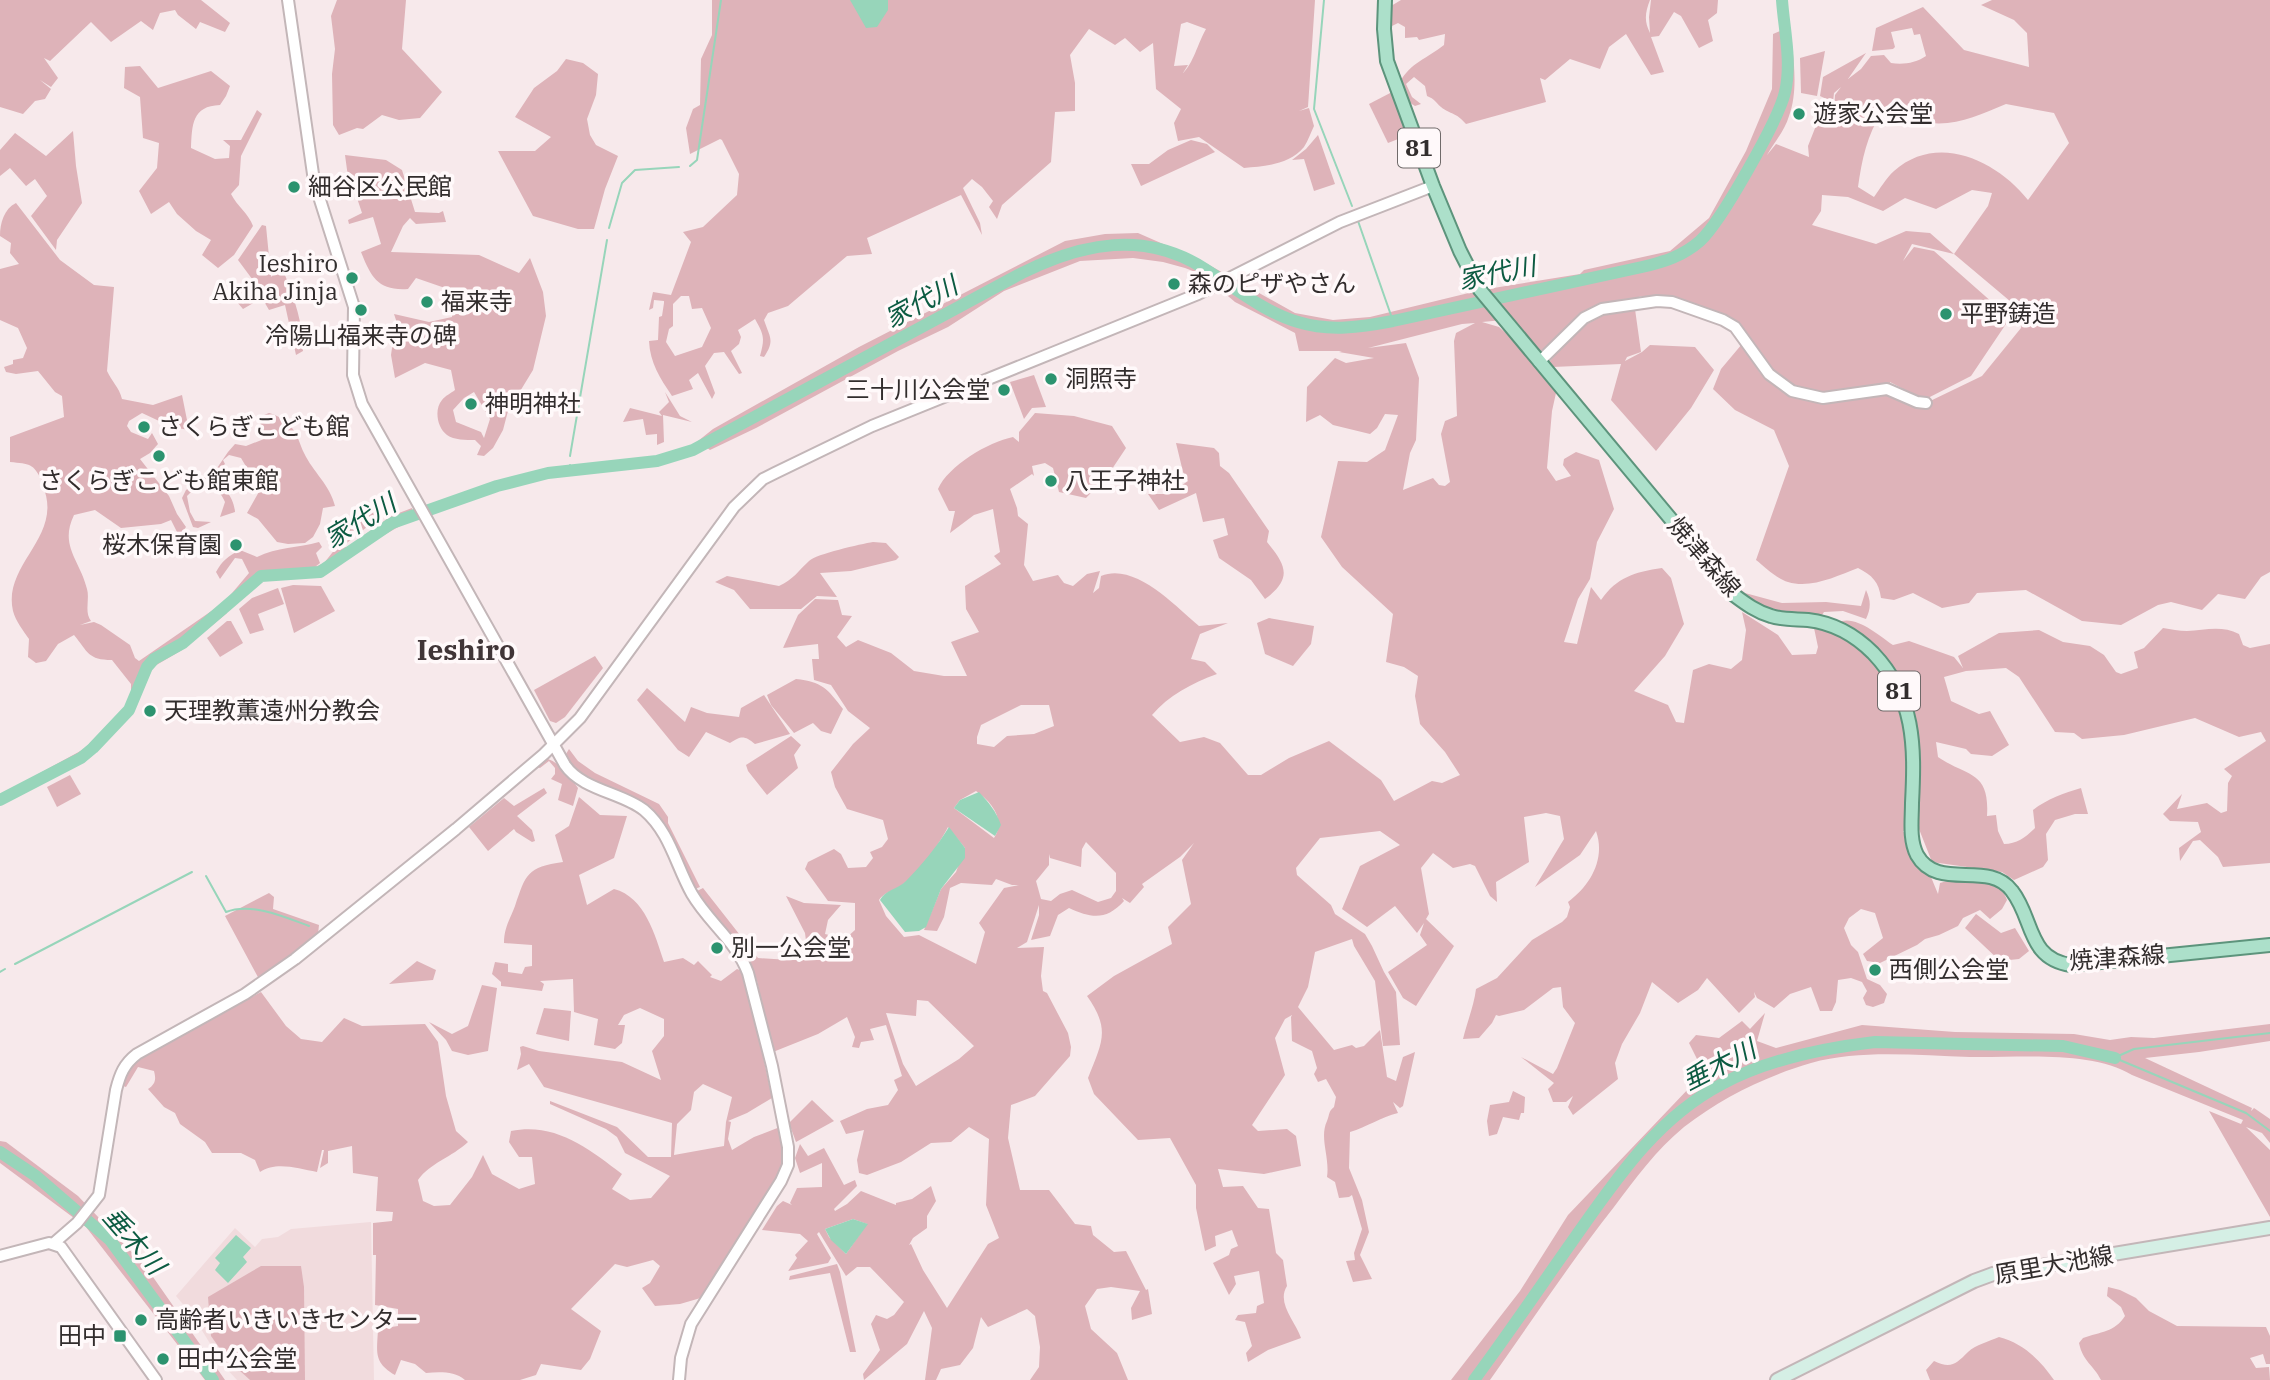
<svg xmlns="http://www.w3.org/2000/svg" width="2270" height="1380" viewBox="0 0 2270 1380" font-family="'IBM Plex Serif','Noto Sans JP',serif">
	<rect width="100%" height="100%" fill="#f7e9eb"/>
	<path fill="#f1dbdd" d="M 371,1222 L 374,1380 L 237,1380 L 224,1366 L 193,1316 L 176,1296 L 235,1228 L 255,1247 L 262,1239 L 278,1237 L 291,1229 Z"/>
	<g fill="#deb3b9" fill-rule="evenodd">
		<path d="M 0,0 L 201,0 L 230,23 L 225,32 L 200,22 L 196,29 L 178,15 L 175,10 L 160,13 L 153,30 L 141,21 L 111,42 L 91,22 L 50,61 L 44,58 L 58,78 L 51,87 L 40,80 L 51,89 L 45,99 L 35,101 L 23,114 L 0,107 Z"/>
		<path d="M 337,0 L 406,0 L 402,49 L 442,92 L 420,118 L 399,120 L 382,115 L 363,129 L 357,128 L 339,135 L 333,125 L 332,74 L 335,49 L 331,16 Z"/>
		<path d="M 712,0 L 1315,0 L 1308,107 L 1299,111 L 1309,108 L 1314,126 C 1311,132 1308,141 1304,147 C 1289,165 1265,166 1244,168 L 1199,137 L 1178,141 L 1174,123 L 1181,109 L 1156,89 L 1153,43 L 1140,52 L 1125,38 L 1115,45 L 1089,29 L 1070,55 L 1075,83 L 1075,111 L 1055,112 L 1051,162 L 1002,205 L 997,219 L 989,207 L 993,201 L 982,187 L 972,179 L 963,188 L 980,223 L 982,235 L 961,195 L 867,238 L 872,254 L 847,256 L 788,306 L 768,313 L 764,320 C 770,338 775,340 764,357 L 760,356 C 765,338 764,335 755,319 L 738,330 L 741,337 L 739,344 L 731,351 L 742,373 L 739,374 L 724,352 L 714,353 L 705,366 L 715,393 L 712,399 L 698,373 L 689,380 L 693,389 L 672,396 C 660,378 650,363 649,341 L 658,340 L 659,317 L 662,316 L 664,303 L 664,301 L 654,300 L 653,308 L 649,310 L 653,292 L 671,295 L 691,242 L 683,232 L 703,227 L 737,195 L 739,174 L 722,140 L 720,139 L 690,154 L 686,128 L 693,109 L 700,105 L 701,59 L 712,35 ZM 1187,22 L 1206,29 C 1198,43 1193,64 1183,73 L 1188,65 L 1174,66 L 1181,24 ZM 681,296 L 689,296 L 692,309 L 702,308 L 711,328 L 702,347 L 675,356 L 666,342 L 669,329 L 673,326 L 673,304 Z"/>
		<path d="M 1401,0 L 1650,0 C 1645,13 1644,21 1650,33 L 1649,17 L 1651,0 L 1718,0 L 1717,13 L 1708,20 L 1713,41 L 1699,48 L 1681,16 L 1674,12 L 1659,36 L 1651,37 L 1664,72 L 1651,75 L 1626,34 L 1609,47 L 1600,69 L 1570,59 L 1545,80 L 1540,78 L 1546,102 L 1466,124 C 1456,112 1451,115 1441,107 C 1435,102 1435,99 1427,96 L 1425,86 L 1414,77 L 1406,84 L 1412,97 L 1421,104 L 1415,106 L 1407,101 L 1400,82 C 1410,63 1428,58 1444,45 L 1445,34 L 1419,40 L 1417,37 L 1405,38 L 1405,27 L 1398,23 L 1390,27 L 1388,16 L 1391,6 Z"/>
		<path d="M 1992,0 L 2270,0 L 2270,572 L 2261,577 L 2245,599 L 2218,594 L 2202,610 L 2171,602 L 2158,605 L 2121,625 L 2082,621 L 2026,590 L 1977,593 L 1969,603 L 1942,608 L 1913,593 L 1894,600 L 1881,598 C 1879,582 1872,575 1858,568 C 1837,576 1811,589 1788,582 C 1777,579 1765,567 1756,560 L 1789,466 L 1774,430 L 1735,410 L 1713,389 L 1721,369 L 1742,344 L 1760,373 L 1780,390 L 1814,399 L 1783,384 L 1734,325 L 1669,296 L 1643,296 L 1600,306 L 1575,318 L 1540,354 L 1503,320 L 1482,322 L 1499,327 L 1542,366 L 1556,393 L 1552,411 L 1547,468 L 1556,481 L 1571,476 L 1563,465 L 1564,459 L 1576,452 L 1599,460 L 1614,509 L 1597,542 L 1590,579 L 1578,599 L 1564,642 L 1577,644 L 1591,587 L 1601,600 C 1617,577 1635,572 1662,568 L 1671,578 L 1684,624 L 1665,656 L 1634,691 L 1668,705 L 1676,722 L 1684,723 L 1693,670 L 1709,664 L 1731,669 L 1742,660 L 1746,630 L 1742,612 L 1778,635 L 1792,655 L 1816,654 L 1818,647 L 1814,628 C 1827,628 1830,624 1842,621 C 1858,617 1880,636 1893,645 L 1909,641 L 1954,657 L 1963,668 L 1958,656 L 1999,633 L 2039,630 L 2063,642 L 2090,646 L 2104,655 L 2116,672 L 2121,674 L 2138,668 L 2134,652 L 2144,648 L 2163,628 C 2171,629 2179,631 2187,631 C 2205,630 2222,625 2239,634 L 2243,645 L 2250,648 L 2270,644 L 2270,863 L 2223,867 L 2218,857 L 2200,840 L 2193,841 L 2180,861 L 2179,848 L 2201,832 L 2198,822 L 2170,821 L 2163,814 L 2182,794 L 2177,809 L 2207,803 L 2221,813 L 2227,811 L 2228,783 L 2232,776 L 2224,769 L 2266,741 L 2261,732 L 2239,737 L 2195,718 L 2124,735 L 2082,739 L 2074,733 L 2055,732 L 2019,677 L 2006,668 L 1966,671 L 1944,677 L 1951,701 L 1979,714 L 1990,711 L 2009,745 L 1992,756 L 1971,754 L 1966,749 L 1936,742 L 1938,757 C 1967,777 1990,770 1987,816 L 1996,815 L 1998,831 L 2004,844 C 2017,844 2026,837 2035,828 L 2033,810 C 2047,799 2064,793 2081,788 L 2088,814 L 2075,814 L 2055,820 L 2046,834 L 2048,860 L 2043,867 L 2014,880 L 2002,872 L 1932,862 L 1919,829 L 1903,831 L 1907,836 L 1909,853 L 1919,868 L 1931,877 L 1938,894 L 1940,883 C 1959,876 2000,876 2007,900 L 2002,909 L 1990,919 L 1980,910 L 1963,918 L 1958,926 L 1939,935 L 1925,939 L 1917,945 L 1880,963 L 1867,961 L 1863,954 L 1883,938 L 1875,913 L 1861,909 L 1849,918 L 1844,928 L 1851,945 L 1858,952 L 1867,979 L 1880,985 L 1887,994 L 1884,1003 L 1873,1007 L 1866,1005 L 1863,998 L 1867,991 L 1862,982 L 1851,978 L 1838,980 L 1836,1002 L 1832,1011 L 1820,1011 L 1811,987 L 1790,994 L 1774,1008 L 1757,998 L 1754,992 L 1755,997 L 1739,1013 L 1707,978 L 1698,990 L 1678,1003 L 1652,982 L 1640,1013 L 1622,1044 L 1615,1063 L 1618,1079 L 1573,1115 L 1568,1107 L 1573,1096 L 1566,1102 L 1553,1102 L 1548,1089 L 1554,1083 L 1521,1057 L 1553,1074 L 1557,1068 L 1575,1023 L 1563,1007 L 1561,987 L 1553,988 L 1524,1010 L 1499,1016 L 1496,1015 L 1492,1023 L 1479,1038 L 1463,1039 C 1467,1022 1474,1006 1476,989 L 1497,978 L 1532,940 L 1562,922 L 1567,917 L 1570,907 L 1568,902 C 1590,886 1606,859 1596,831 L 1580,855 L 1535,887 L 1564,839 L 1560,816 L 1546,813 L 1524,817 L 1529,862 L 1496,882 L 1497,902 L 1490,896 L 1475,866 L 1470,864 L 1453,868 L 1433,853 L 1421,868 L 1429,914 L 1426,919 L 1454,946 L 1416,1006 L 1403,998 L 1388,972 L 1427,945 L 1420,935 L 1424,923 L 1417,933 L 1395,906 L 1367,927 L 1342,909 L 1360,866 L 1400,845 L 1380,831 L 1320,838 L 1296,868 L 1297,875 L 1331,905 L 1335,914 L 1365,934 L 1372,946 L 1384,972 L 1396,992 L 1400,1045 L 1383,1046 L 1375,981 L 1354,946 L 1352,939 L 1315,952 L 1308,987 L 1298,1007 L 1334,1050 L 1352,1045 L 1356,1048 L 1364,1046 L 1380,1030 L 1387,1077 L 1396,1081 L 1403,1057 L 1415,1052 L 1403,1106 L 1400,1108 L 1393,1102 L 1398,1113 C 1381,1117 1367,1127 1350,1132 L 1349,1168 L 1362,1200 L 1369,1232 L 1360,1255 L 1372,1279 L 1353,1282 L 1346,1261 L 1355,1260 L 1354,1253 L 1362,1229 L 1352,1195 L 1349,1197 L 1339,1198 L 1335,1182 L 1327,1177 C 1330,1157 1319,1138 1327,1121 C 1330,1114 1328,1112 1334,1107 L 1336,1097 L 1326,1079 L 1318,1082 L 1314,1074 L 1317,1068 L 1312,1051 L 1292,1041 L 1291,1017 L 1292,1015 L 1285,1019 L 1275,1038 L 1285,1075 L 1252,1125 L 1258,1131 L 1287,1129 L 1296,1136 L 1301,1166 L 1264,1174 L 1218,1169 L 1223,1187 L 1243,1186 L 1258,1208 L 1269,1209 L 1276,1253 L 1283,1260 L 1287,1286 C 1276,1303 1296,1322 1301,1338 L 1268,1350 L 1248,1362 L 1246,1353 L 1252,1346 L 1245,1322 L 1235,1320 L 1238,1315 L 1256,1313 L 1257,1306 L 1264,1303 L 1259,1271 L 1234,1276 L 1236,1284 L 1229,1295 L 1213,1263 L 1229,1255 L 1231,1249 L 1238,1246 L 1232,1230 L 1215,1236 L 1216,1246 L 1205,1251 L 1196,1208 L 1196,1185 L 1170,1138 L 1138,1140 L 1094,1094 L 1088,1078 C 1102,1042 1111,1030 1087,996 L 1114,976 L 1172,944 L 1168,927 L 1191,904 L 1182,860 L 1194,843 L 1180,857 L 1142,884 L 1144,887 L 1130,903 L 1122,898 L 1124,901 C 1106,921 1091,918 1069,908 L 1058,915 L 1050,936 L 1031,940 L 1039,915 L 1039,905 L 1027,942 L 1017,948 L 1044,947 L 1041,976 L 1043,991 L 1047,993 L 1068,1033 L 1071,1047 L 1070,1056 L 1035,1096 L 1011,1105 L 1008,1138 L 1020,1190 L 1049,1190 L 1075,1224 L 1091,1226 L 1093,1235 L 1114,1252 L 1126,1251 L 1146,1290 L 1148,1289 L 1152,1314 L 1132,1320 L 1131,1308 L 1140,1291 L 1111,1287 L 1097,1289 L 1085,1306 L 1091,1329 L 1117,1353 L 1128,1380 L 1030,1380 L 1039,1367 L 1040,1347 L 1035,1316 L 1027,1309 L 988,1327 L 981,1317 L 973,1348 L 960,1365 L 941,1369 L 936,1380 L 925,1380 L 932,1328 L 924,1311 L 907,1344 L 864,1380 L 863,1374 L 880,1350 L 871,1324 L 876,1315 L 887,1319 L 894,1315 L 904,1302 L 870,1267 L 857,1267 L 846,1276 L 819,1232 L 817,1234 L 831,1258 L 828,1263 L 788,1271 L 797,1258 L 795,1255 L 808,1241 L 800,1234 L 762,1230 L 777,1206 L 783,1201 L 792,1205 L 790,1203 L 797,1188 L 822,1187 L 822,1163 L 800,1173 L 795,1158 L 800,1144 L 808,1156 L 824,1148 L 844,1185 L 855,1180 L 857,1186 L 834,1209 L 835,1211 L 847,1204 L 861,1191 L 896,1205 L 896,1203 L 912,1199 L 931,1186 L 936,1201 L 927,1216 L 927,1228 L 913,1238 L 909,1245 L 911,1244 L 923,1270 L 947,1308 L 988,1244 L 999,1238 L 986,1205 L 989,1139 L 969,1127 L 951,1142 L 931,1143 L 901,1162 L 867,1175 L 859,1173 L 857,1160 L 864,1130 L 846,1134 L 840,1121 L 867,1109 L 888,1105 L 898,1090 L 894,1080 L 902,1076 L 886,1025 L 870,1029 L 874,1040 L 861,1042 L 859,1048 L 852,1047 L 855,1037 L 847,1017 L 818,1034 L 773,1052 L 757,981 L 751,964 L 697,891 L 703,888 L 758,958 L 790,960 L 808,956 L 805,933 L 786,896 L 804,903 L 841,905 L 828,920 L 825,934 L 845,939 L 855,930 L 855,903 L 828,901 L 805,869 L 808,862 L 834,849 L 841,854 L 848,868 L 866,867 L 873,858 L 870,852 L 882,847 L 888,839 L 883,820 L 847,809 L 835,787 L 831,772 L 853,744 L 870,728 L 848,711 L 831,685 L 814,680 L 812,659 L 819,659 L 818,644 L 783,648 L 798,615 L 815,599 L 838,600 L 842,615 L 852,616 L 837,637 L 846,647 L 858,640 L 891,653 L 914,671 L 944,676 L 967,676 L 951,642 L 979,632 L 966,609 L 965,586 L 1001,564 L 994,556 L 1000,552 L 993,509 L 974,515 L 950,533 L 955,511 L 949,511 L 938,489 C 948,466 988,442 1013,437 L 1019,442 L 1019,432 L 1035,413 L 1074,416 L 1112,426 L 1126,448 L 1108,475 L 1086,498 L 1059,492 L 1053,468 L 1045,463 L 1032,466 L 1034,476 L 1032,474 L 1010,489 L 1017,508 L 1018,516 L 1028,524 L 1024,565 L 1033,581 L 1058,575 L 1064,583 L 1073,586 L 1087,574 L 1100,571 L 1093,593 L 1099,588 L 1101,576 C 1135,562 1175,606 1199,626 L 1228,623 L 1200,634 L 1191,659 L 1205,662 L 1217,674 C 1192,683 1168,696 1152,715 L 1180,742 L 1204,737 L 1220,743 L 1248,775 L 1261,775 L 1289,758 L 1329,741 L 1381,780 L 1394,801 L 1432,781 L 1442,783 L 1460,775 L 1445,752 L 1420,724 L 1415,696 L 1418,676 L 1404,667 L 1386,662 L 1393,614 L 1342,567 L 1321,537 L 1338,461 L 1367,462 L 1385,450 L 1398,415 L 1385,414 L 1377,428 L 1370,434 L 1333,425 L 1320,415 L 1306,422 L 1307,387 L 1335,358 L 1346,363 L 1374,358 L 1339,352 L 1342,351 L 1299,351 L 1295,333 L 1235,302 L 1203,275 L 1185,268 L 1163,262 L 1133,258 L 1080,261 L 1004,291 L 948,327 L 898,351 L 756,428 L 710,450 L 698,441 L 713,429 L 859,347 L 1065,241 L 1105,234 L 1138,233 L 1202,261 L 1295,313 L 1333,320 L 1370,317 L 1481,290 L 1580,274 L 1584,270 L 1670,251 L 1709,218 L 1746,151 L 1772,89 L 1773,34 L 1790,27 C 1793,55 1799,89 1789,116 C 1785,130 1774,143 1767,155 L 1776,144 L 1809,157 L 1808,146 L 1821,113 L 1834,109 L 1835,95 L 1841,87 L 1834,93 L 1833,102 L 1820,96 L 1823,77 L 1866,53 L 1848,79 L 1861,69 L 1871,56 L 1884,55 L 1891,63 C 1903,65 1916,63 1926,56 L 1920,34 L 1914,35 L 1912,28 L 1891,32 L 1895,47 L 1893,49 L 1872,51 L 1876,28 L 1923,7 L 1964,50 L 2029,67 L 2027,33 L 2014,20 L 1981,5 ZM 2006,104 L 2054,113 L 2069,143 L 2028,200 C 1997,161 1938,132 1894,171 C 1886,178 1880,189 1874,197 L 1858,187 C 1862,159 1867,135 1882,112 C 1899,109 1904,116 1919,121 C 1951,129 1977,116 2006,104 ZM 1972,190 L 1992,193 L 1988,206 L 1954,254 L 1930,233 L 1906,231 L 1876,244 L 1812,225 L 1821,211 L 1822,195 L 1848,197 L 1883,211 L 1905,198 L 1936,209 ZM 1912,244 L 1954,254 L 2023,312 L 2021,328 L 1982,376 L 1926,403 L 1887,389 L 1890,387 L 1890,382 L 1924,400 L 1971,376 L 2010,318 L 1934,251 L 1914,247 L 1903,261 ZM 1475,323 L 1456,333 L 1454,341 L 1457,416 L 1445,421 L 1441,434 L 1450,482 L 1445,486 L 1439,485 L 1433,478 L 1403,490 L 1410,453 L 1416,440 L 1419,378 L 1406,343 L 1368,348 L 1462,324 ZM 1021,705 L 1049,705 L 1054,726 L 1034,734 L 1007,736 L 994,747 L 977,744 L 977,737 L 981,725 ZM 976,791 C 992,802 1006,820 994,838 L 954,808 L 960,800 ZM 948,827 L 965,848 L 956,872 L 941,889 L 924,930 L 937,931 L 944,917 L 950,888 L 961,883 L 992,885 L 996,879 L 1012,885 L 1019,885 L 1004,888 L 979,923 L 985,932 L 976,964 L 919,935 L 904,937 L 886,916 L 879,900 C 884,892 894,891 902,885 C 919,873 938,846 948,827 ZM 1086,842 L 1116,873 L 1116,891 L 1111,898 L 1098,902 L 1072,890 L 1060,894 L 1051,901 L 1041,899 L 1036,881 L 1049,865 L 1049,854 L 1050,858 L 1081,867 L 1082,849 ZM 917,1000 L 928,1001 L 974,1046 L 959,1059 L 916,1086 L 903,1064 L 886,1013 L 916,1016 ZM 853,1219 L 867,1224 L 846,1254 L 829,1237 L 825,1229 Z"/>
		<path d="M 1825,51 L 1817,96 L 1801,93 L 1800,58 Z"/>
		<path d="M 566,59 L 583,63 L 598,74 L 596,95 L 587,119 L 590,135 L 596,145 L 618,156 L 605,189 L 594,229 L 578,229 L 533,216 L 498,151 L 535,151 L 551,137 L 515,117 L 534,88 L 557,71 Z"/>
		<path d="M 140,66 L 158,88 L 211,71 L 230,86 L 226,96 L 220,105 C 192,106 192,125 191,148 L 215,159 L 229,158 L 230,146 L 223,140 L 241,140 L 257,110 L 262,114 L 241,156 L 239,185 L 231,194 C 237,206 249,214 253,226 L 234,255 L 218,268 L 202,255 L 211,240 L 196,231 L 177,214 L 169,202 L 151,214 L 139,191 L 157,168 L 159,143 L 143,138 L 140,97 L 124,88 L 125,67 Z"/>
		<path d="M 1394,91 L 1411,134 L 1388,143 L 1369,104 Z"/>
		<path d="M 73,131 L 76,166 L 82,203 L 57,240 L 56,250 L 31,216 L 47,196 L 35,179 L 26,186 L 10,168 L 0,176 L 0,150 L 15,133 L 46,156 Z"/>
		<path d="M 1318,135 L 1335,184 L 1314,191 L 1304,159 L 1292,160 L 1306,149 Z"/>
		<path d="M 1191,140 L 1207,144 L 1215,152 L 1141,186 L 1131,164 L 1149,164 L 1168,150 Z"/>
		<path d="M 345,155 L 386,160 L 402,170 L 415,212 L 439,213 L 443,211 L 446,222 L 416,224 L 410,218 L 403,226 L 391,252 L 479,255 L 519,273 L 530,258 L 543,292 L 546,316 L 533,370 L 508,411 L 503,430 L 493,448 L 484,456 L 477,455 L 481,446 L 475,440 C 466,440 454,440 447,435 C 437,428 434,409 442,400 C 445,396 451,393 455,390 L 451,370 L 425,363 L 395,378 L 391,355 L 396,320 L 394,314 L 429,322 L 452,317 L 453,300 L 445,288 L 416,278 L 408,289 C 378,291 371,277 361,252 L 381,244 L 373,217 L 349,224 L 348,220 L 362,213 L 355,192 L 347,192 L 348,177 ZM 474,392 L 490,419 L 484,438 L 481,432 L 456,422 L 453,410 L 464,398 Z"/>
		<path d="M 16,203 L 60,260 L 94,285 L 114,287 L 107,371 C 112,382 119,387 122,399 L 153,405 L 182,395 L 189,430 L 172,427 L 142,413 L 129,421 L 127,426 L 131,432 L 148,439 L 152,433 L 158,444 L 150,453 L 140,459 L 169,496 L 177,514 L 186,527 L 179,536 L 171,520 L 161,524 L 121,528 L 95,510 L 74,515 C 59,546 80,560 87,589 C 90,599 84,612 91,621 L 80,625 L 94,622 L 101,625 L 130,645 L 135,658 L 139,661 L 223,603 L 227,613 L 182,650 L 153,667 L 137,704 L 134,702 L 136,705 L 119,726 L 78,765 L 0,805 L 0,795 L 84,749 L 125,708 L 131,697 L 131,684 L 112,660 C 88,660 88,652 74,635 L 58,644 L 46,661 L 36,663 L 28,657 L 29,639 C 23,630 16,622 13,611 C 2,563 66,536 42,484 L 56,482 L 42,481 C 33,463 30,464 10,462 L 10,437 L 64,417 L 62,396 L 55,392 L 38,371 L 16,374 L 6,372 L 4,367 L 13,364 L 13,360 L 23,358 L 27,348 L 18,328 L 0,320 L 0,269 L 19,264 L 10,253 L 11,243 L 0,236 C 0,223 4,209 16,203 Z"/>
		<path d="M 262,225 L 266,226 L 271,277 L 275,273 L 285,275 C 295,301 303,323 303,351 L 296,355 L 285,305 L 269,310 L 262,298 L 243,309 L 237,302 L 248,294 L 244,286 L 250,279 L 259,292 L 261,291 L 238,260 Z"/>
		<path d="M 1634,302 L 1641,352 L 1627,357 L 1625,361 L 1642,352 L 1650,345 L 1695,347 L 1714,370 L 1691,408 L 1656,451 L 1611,400 L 1621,364 L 1553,367 L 1549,362 L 1585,320 Z"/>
		<path d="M 1034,375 L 1046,407 L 1032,408 L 1024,419 L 1010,382 Z"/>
		<path d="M 665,392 L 680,416 L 692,422 L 663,415 L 664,442 L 657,445 L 657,434 L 646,435 L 643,419 L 623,422 L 630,408 L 662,416 L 659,412 L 669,402 Z"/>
		<path d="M 269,413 C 278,415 285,421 292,428 C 298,435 300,445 304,453 C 313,472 330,485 335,506 L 323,508 L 320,524 L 313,537 L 305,543 L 288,544 L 277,542 L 258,519 L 247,513 L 260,490 L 241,458 L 229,455 L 223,460 L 225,464 L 213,474 L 228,452 L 235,444 L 246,446 L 264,439 L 259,417 Z"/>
		<path d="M 1176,443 L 1214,448 L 1219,453 L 1220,466 L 1229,473 L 1269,531 L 1267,542 C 1285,564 1294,578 1265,599 L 1251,580 L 1219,558 L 1213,540 L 1228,535 L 1224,518 L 1203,522 L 1196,493 L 1159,510 L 1148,494 L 1169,494 L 1188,481 L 1183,472 Z"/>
		<path d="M 206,476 C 221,482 234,496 235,512 L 220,517 L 225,502 C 219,488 211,486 197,486 L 187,496 L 190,512 L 195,521 L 211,522 L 198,528 L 193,527 L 182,498 L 186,490 Z"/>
		<path d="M 376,504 L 382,515 L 343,546 L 337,530 L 338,523 Z"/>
		<path d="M 412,508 L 413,512 L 399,519 L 400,526 L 368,544 L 325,575 L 298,578 L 263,577 L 250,585 L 232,606 L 227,599 L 249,573 L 242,559 L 235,558 L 220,579 L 216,572 C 222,561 228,556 240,550 L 257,557 C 277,547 298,548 319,542 L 322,547 L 316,553 L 320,563 L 315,567 L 324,563 L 336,548 L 348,547 L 391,516 Z"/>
		<path d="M 873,542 L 886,543 L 899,557 L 896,560 L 851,571 L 820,573 L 837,597 L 817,596 L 801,609 L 750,609 L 734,590 L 715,582 L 727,576 L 779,586 C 793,580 799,570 809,561 C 816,554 861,544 873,542 Z"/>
		<path d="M 1728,579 L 1745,593 L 1782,603 L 1826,602 L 1861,606 L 1866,590 C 1871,601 1871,608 1866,619 L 1843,611 L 1824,612 L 1820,618 L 1766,612 L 1734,589 Z"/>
		<path d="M 293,585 L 321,586 L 335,611 L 294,633 L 281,588 Z"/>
		<path d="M 278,588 L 284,604 L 258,614 L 264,630 L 250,634 L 239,609 L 252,598 Z"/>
		<path d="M 1269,618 L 1314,626 L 1311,644 L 1293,666 L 1265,654 L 1257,623 Z"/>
		<path d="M 227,621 L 231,621 L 243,643 L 220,657 L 207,638 Z"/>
		<path d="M 595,656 L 603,668 L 565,717 L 556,723 L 550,721 L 534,690 Z"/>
		<path d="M 796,679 C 822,682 827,688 843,709 L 831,734 L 821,731 L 813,723 L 794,733 L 771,705 L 767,695 Z"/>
		<path d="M 647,688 L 685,722 L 691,707 L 707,713 L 739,717 L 741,708 L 764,695 L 790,734 L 755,744 C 744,735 741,736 730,743 L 706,732 L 689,757 L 678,750 L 637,700 Z"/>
		<path d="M 791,736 L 801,745 L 794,755 L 798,768 L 767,795 L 748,771 L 746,765 Z"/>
		<path d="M 569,749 L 578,761 L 595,773 L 659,804 L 668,817 L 668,823 L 700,887 L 695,889 L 678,851 L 654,811 L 576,772 L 566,754 Z"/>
		<path d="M 548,759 C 560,763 570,777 578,788 L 573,806 L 558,800 L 562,784 L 551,779 L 555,774 L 555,768 L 549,761 L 540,768 L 537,767 Z"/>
		<path d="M 70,775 L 81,794 L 57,807 L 47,787 Z"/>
		<path d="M 544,788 L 547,793 L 517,816 L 532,830 L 535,841 L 532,842 L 516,832 L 514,829 L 488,851 L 469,827 L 504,798 L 514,806 Z"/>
		<path d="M 579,797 L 600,815 L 627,816 L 614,858 L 579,875 L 587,905 L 614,889 C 645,897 655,935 664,962 L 683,958 L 694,965 L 698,961 L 712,975 L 710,977 L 721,981 L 737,969 L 745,972 L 772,1098 L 747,1113 L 728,1121 L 731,1122 L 728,1139 L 732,1150 L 754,1137 L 780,1127 L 784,1148 L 784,1165 L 704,1297 L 680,1304 L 655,1306 L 642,1288 L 650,1283 L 660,1266 L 653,1260 L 627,1267 L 615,1264 L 571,1309 L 601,1331 L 590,1359 L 581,1370 L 541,1364 L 536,1375 L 520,1380 L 465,1380 C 454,1371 440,1372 426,1373 L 415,1364 L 401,1360 L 395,1375 C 373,1362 377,1352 378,1329 L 398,1326 L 398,1309 L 375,1305 L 376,1255 L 373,1255 L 373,1223 L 392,1221 L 393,1212 L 376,1211 L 378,1177 L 353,1173 L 352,1146 L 328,1151 L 328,1163 L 320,1168 L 324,1150 L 322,1150 L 317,1172 C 298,1169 277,1161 260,1172 L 255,1160 L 241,1153 L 212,1153 L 205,1142 L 180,1124 L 175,1113 L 164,1107 L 148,1089 C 156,1084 156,1079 154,1071 L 138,1067 L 126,1087 L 123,1086 L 123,1078 L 131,1063 L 261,992 L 286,1026 L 301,1039 L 322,1042 L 344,1018 L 362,1026 L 425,1024 L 438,1042 L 446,1096 L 456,1131 L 468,1142 C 452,1157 430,1163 418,1180 L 423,1201 L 434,1206 L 450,1205 L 472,1177 L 483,1155 L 492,1174 L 519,1189 L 535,1184 L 532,1157 L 519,1157 L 509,1142 L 511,1131 C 555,1122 588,1148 622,1174 L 612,1189 L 630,1200 L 651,1198 L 670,1176 L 625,1153 L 617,1137 L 606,1129 L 550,1104 L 550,1101 L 617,1127 L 648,1157 L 671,1157 L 672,1123 L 544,1087 L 529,1064 L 517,1070 L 521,1054 L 520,1047 L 523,1046 L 539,1051 L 622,1062 L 661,1080 L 652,1051 L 664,1036 L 664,1019 L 640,1008 L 624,1015 L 618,1025 L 625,1025 L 622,1043 L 615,1049 L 594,1045 L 598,1019 L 574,1012 L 573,979 L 540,981 L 544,984 L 542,991 L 501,986 L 501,982 L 492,974 L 495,962 L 508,964 L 508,972 L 522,974 L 525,967 L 532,966 L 532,945 L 504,943 C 504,928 510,919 515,906 C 526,874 527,867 563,862 L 555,835 L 569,826 ZM 703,1084 L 732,1097 L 726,1122 L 724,1146 L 674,1155 L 677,1124 L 691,1110 L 694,1092 Z"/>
		<path d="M 269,893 L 274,897 L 273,909 L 319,925 L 318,934 L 259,979 L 225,916 Z"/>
		<path d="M 1976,914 L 2001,933 L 2015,928 L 2029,951 L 2019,959 L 2000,961 L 1965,928 Z"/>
		<path d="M 417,961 L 436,970 L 433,980 L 389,984 Z"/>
		<path d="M 482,985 L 497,988 L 488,1051 L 468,1055 L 452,1051 L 446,1040 L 429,1022 L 452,1034 L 468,1026 Z"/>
		<path d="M 544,1008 L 571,1011 L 569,1041 L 536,1034 Z"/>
		<path d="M 1765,1013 L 1757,1041 L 1776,1048 L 1862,1025 L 1955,1032 L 2074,1034 L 2110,1040 L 2131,1037 L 2154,1038 L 2270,1024 L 2270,1041 L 2199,1052 L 2145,1058 L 2252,1108 L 2251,1111 L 2254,1108 L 2270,1119 L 2270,1143 L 2262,1133 L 2246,1127 L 2270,1150 L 2270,1217 L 2209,1111 L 2241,1124 L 2243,1120 L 2132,1075 C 2091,1050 2018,1058 1970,1057 C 1919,1056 1862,1049 1811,1063 C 1766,1076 1721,1098 1684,1127 C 1656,1150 1635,1179 1614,1207 C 1570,1263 1531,1322 1490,1380 L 1451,1380 L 1520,1291 L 1568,1215 L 1691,1086 L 1688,1076 L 1699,1072 L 1699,1063 L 1689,1043 L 1696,1035 L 1719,1038 L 1742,1021 L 1750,1029 Z"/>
		<path d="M 1513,1091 L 1525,1097 L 1524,1113 L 1521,1113 L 1519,1120 L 1503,1117 L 1497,1134 L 1489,1136 L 1487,1121 L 1490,1105 L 1509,1102 Z"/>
		<path d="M 812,1100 L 834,1121 L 796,1142 L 789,1123 Z"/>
		<path d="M 0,1141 L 6,1142 L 78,1196 L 146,1267 L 225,1380 L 205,1380 L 86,1227 L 0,1163 Z"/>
		<path d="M 837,1264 L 840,1272 L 856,1352 L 850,1352 L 830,1273 L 789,1280 L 790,1276 Z"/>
		<path d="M 261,1266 L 301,1266 L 304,1287 L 305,1380 L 250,1380 L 228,1360 L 211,1336 L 208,1297 Z"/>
		<path d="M 2108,1287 L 2120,1290 L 2136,1298 L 2149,1311 L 2177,1326 L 2266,1327 L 2270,1336 L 2270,1364 L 2266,1364 L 2263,1354 L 2250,1358 L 2256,1368 L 2269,1367 L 2270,1380 L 2101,1380 C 2093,1364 2083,1362 2079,1343 L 2083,1338 C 2100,1332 2115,1332 2125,1316 L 2121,1307 L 2107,1296 Z"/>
		<path d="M 1999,1337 C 2023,1343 2040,1360 2054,1380 L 1930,1380 L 1926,1370 L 1934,1361 C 1951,1369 1956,1364 1968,1352 C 1975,1345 1990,1341 1999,1337 Z"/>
	</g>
	<g fill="#97d5ba">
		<path d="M 850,0 L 888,0 L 888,10 L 877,27 L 866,28 Z"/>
		<path d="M 979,792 C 989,803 996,811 1001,825 L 995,836 L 954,808 L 960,800 Z"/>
		<path d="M 949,827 L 965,848 L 965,858 L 941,889 L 926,927 L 919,931 L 905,932 L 880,900 C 885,890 898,889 906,881 C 921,866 938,845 949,827 Z"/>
		<path d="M 853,1219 L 868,1224 L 846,1254 L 831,1240 L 825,1229 Z"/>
		<path d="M 236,1235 L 251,1248 L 243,1257 L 247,1262 L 228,1283 L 215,1270 L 220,1263 L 215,1258 Z"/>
	</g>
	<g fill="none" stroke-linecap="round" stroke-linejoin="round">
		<g stroke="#97d5ba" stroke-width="2">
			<path d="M 1324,0 L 1314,109 L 1352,206"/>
			<path d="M 690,166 L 697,160 L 721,0"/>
			<path d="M 1358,221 L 1393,321"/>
			<path d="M 609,228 L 622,183 L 635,170 L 679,167"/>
			<path d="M 570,456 L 607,240"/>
			<path d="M 570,465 L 571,470"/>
			<path d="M 206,876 L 226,912 C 251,902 285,917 309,926"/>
			<path d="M 15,964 L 192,872"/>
			<path d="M 0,972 L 5,969"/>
			<path d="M 2116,1057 L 2134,1049 L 2270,1033"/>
			<path d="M 2115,1058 L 2246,1113 L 2270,1131"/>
		</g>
		<g stroke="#97d5ba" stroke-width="12">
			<path d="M 0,800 L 81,758 L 93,748 L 129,710 L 147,667 L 154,659 L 183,643 L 261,576 L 320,572 L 392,523 L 497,486 L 548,473 L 657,461 L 693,450 L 1022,273 C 1082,243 1145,230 1205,269 C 1235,288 1264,312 1298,322 C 1330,332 1361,327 1393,321 L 1642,267 C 1664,262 1683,256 1700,241 C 1721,222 1779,119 1785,92 C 1792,62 1784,29 1782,0"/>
			<path d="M 0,1152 L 36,1176 L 110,1240 L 213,1380"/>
			<path d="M 1474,1380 C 1509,1333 1542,1284 1576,1236 C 1617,1178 1657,1118 1722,1084 C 1768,1059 1824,1048 1875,1042 L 2063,1046 L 2115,1058"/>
		</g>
		<g stroke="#c3b6b8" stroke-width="14">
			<g id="tertiary">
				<path d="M 288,0 L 314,181 L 354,307 L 353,375 L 362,404 L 565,765 C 582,790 623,793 644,810 C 670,832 676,866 692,894 C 709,923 736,941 748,973 L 772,1066 L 788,1147 L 788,1165 L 781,1181 L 691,1324 L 681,1358 L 679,1380"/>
				<path d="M 1539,362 L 1584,318 L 1602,309 L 1657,301 L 1672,302 L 1723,320 L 1735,327 L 1769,374 L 1792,391 L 1823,398 L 1887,389 L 1917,402 L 1926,403"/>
				<path d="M 54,1243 L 77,1223 L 99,1195 L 116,1090 C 120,1074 124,1064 137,1054 L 245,994 L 295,959 L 456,829 L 544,754 L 580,718 L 734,507 L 763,479 L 775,473 L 872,426 L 1198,294 L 1340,222 L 1433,186"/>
				<path d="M 0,1256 L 49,1243 L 61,1247 L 156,1380"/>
			</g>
		</g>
		<g stroke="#c3b6b8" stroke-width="16">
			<path id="secondary" d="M 1777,1380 L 1974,1281 L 1993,1274 L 2270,1228"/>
		</g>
		<g stroke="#5d947c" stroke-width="16">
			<path id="primary" d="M 1385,0 L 1384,29 L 1387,61 L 1433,186 L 1460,251 L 1480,290 L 1734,595 C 1746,604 1757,612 1771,616 C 1783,620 1796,619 1808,620 C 1834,623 1855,635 1873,653 C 1915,697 1915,746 1912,803 C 1912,820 1909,839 1917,855 C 1938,892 1988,859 2012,891 C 2034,919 2027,959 2071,965 L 2270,945"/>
		</g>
		<use href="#tertiary" stroke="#fff" stroke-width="10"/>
		<use href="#secondary" stroke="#d5efe5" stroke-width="12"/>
		<use href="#primary" stroke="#ace0ca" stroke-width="12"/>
	</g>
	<g fill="#2c936f" stroke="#fff9fa" stroke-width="2.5">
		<circle cx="1799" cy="114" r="7"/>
		<circle cx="294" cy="187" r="7"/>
		<circle cx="352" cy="278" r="7"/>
		<circle cx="1174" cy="284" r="7"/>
		<circle cx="427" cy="302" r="7"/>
		<circle cx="361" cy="310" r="7"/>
		<circle cx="1946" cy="314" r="7"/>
		<circle cx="1051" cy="379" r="7"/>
		<circle cx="1004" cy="390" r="7"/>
		<circle cx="471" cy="404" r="7"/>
		<circle cx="144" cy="427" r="7"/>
		<circle cx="159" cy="456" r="7"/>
		<circle cx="1051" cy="481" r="7"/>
		<circle cx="236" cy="545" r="7"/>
		<circle cx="150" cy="711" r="7"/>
		<circle cx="717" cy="948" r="7"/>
		<circle cx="1875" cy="970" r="7"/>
		<circle cx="141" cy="1320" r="7"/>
		<rect x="113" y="1329" width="14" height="14" rx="3.5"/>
		<circle cx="163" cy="1359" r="7"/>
	</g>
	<g text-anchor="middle" stroke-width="7" stroke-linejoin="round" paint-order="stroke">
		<g fill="#fff9fa" stroke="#706a6a" stroke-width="2">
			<rect x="1398" y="128.5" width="42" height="39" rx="5"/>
			<rect x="1878" y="671.5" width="42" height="39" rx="5"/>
		</g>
		<g font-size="23" font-weight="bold" fill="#322d2d">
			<text x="1419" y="156">81</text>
			<text x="1899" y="699">81</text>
		</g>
		<g font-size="24" fill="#322d2d" stroke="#fff9fa" text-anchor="start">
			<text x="1813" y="122">遊家公会堂</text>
			<text x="308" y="195">細谷区公民館</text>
			<text x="338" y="272" text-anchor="end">Ieshiro<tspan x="338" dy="28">Akiha Jinja</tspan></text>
			<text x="1188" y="292">森のピザやさん</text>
			<text x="441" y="310">福来寺</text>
			<text x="1960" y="322">平野鋳造</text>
			<text x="361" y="344" text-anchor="middle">冷陽山福来寺の碑</text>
			<text x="1065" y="387">洞照寺</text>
			<text x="990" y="398" text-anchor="end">三十川公会堂</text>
			<text x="485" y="412">神明神社</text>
			<text x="158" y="435">さくらぎこども館</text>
			<text x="159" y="489" text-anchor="middle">さくらぎこども館東館</text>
			<text x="1065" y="489">八王子神社</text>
			<text x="222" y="553" text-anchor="end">桜木保育園</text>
			<text x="164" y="719">天理教薫遠州分教会</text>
			<text x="731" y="956">別一公会堂</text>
			<text x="1889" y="978">西側公会堂</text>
			<text x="155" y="1328">高齢者いきいきセンター</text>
			<text x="106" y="1344" text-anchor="end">田中</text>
			<text x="177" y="1367">田中公会堂</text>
		</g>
		<g font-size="24" fill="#322d2d" stroke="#fff9fa">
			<text transform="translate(1704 557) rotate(49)" y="8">焼津森線</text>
			<text transform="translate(2117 958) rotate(-4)" y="8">焼津森線</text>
			<text transform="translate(2054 1265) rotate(-10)" y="8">原里大池線</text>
		</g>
		<g font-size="26" font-style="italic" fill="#0c5b42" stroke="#fff9fa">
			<text transform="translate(1497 273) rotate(-11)" y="9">家代川</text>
			<text transform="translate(921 302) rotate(-28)" y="9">家代川</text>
			<text transform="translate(360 521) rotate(-31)" y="9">家代川</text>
			<text transform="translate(1719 1065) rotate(-27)" y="9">垂木川</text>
			<text transform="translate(134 1241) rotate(49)" y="9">垂木川</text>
		</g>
		<g font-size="28" font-weight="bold" fill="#403537" stroke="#fff9fa">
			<text x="466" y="660">Ieshiro</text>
		</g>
	</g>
</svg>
